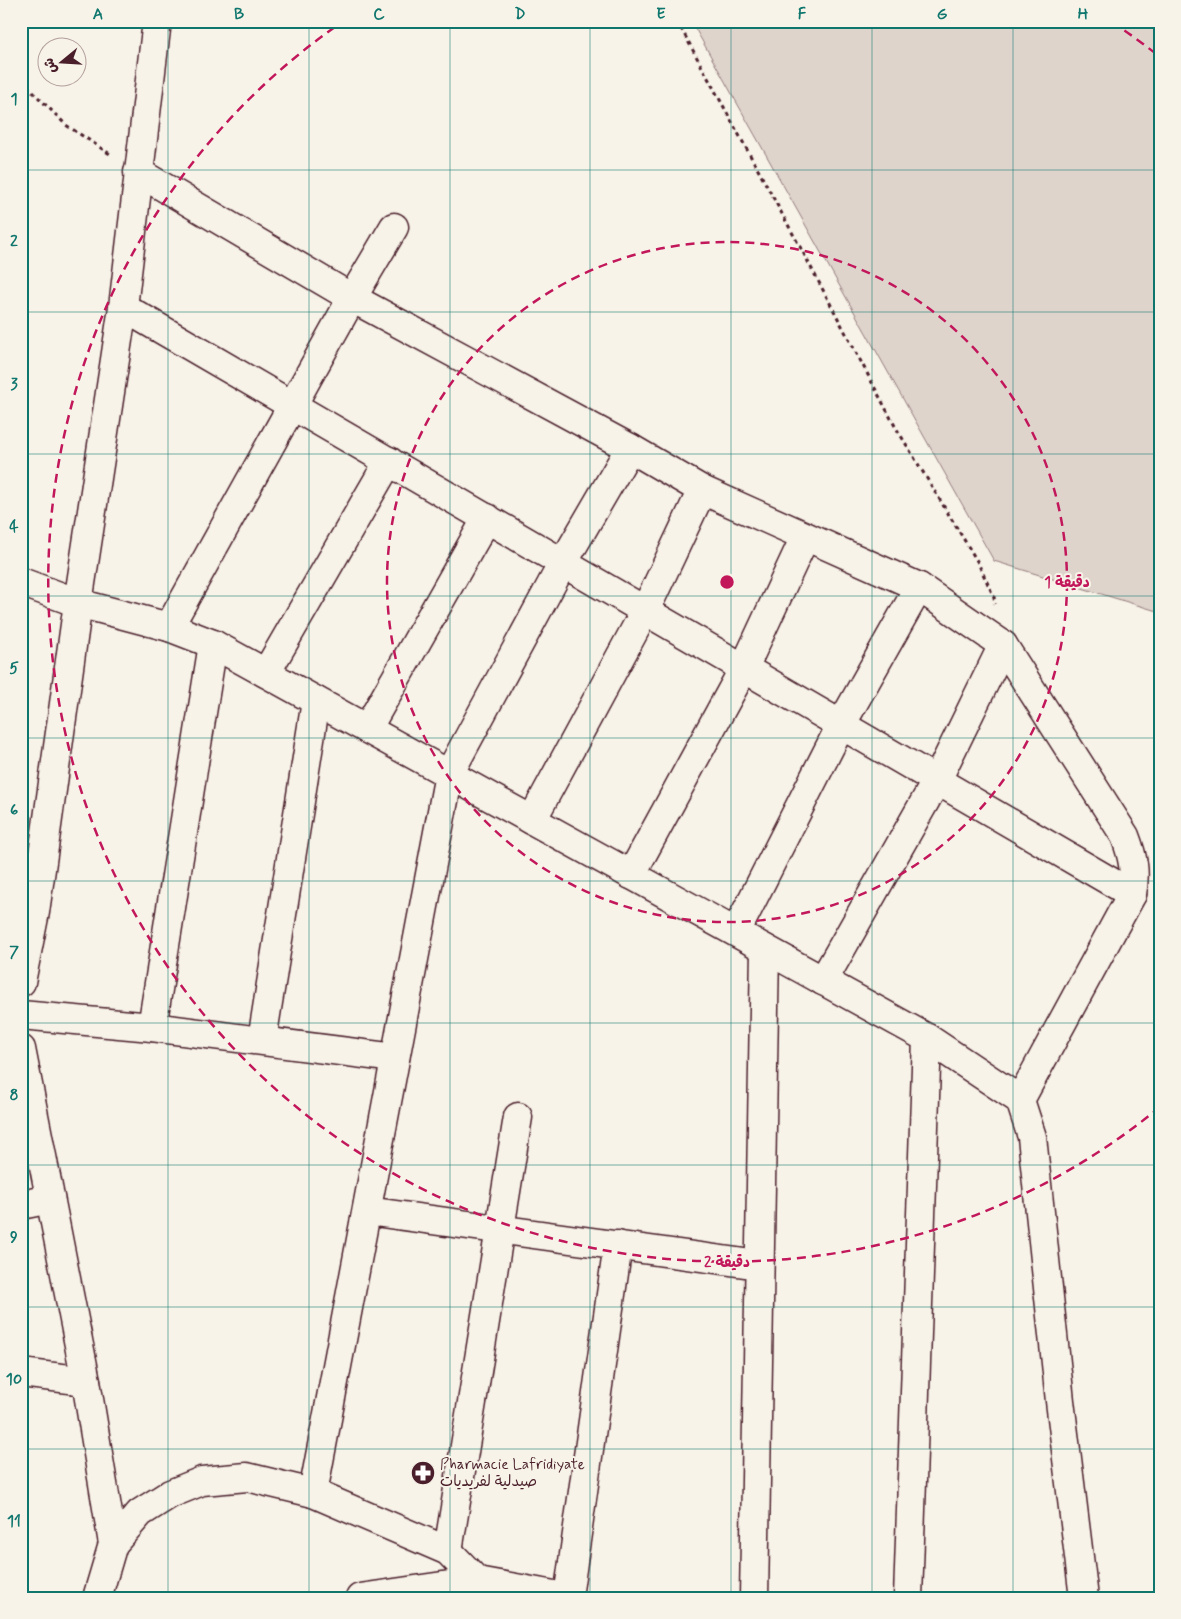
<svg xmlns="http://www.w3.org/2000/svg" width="1181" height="1619" viewBox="0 0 1181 1619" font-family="Mynerve,'Playpen Sans Arabic',sans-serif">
	<rect width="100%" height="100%" fill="#f7f3e8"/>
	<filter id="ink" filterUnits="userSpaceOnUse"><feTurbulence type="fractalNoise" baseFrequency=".02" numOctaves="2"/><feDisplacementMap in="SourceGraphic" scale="10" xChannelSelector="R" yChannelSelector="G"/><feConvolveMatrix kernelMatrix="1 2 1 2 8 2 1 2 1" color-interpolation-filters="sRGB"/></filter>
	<g filter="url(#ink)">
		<path fill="#ded4cc" stroke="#947a7c" d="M 691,21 L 1160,21 L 1160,612 L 994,561 Z"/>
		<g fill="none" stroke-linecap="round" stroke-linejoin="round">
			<g stroke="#4a1f2b" stroke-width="31">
				<g id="street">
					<path d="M 138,172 L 352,298 L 630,448 L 702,490 L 919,587 L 1003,645 L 1125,836 C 1133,857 1136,871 1132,894 L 1020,1100"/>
					<path d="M 123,307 L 1132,894"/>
					<path d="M 21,582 L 78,603 L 169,627 L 213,644 L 927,1038 L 1020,1100 L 1032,1137 L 1060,1401 L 1084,1598"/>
					<path d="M 169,627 L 352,298 L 394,227"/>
					<path d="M 266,673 L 389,461"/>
					<path d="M 367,729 L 487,518"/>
					<path d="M 532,820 L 645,611 L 702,490"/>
					<path d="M 631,875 L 744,668 L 805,537"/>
					<path d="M 736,932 L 841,725 L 919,587"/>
					<path d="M 823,981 L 937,780 L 1003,645"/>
					<path d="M 21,982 L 35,912 L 78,603 L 123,307 L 157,21"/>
					<path d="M 21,1015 L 152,1027 L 395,1058"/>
					<path d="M 152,1027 L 213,644"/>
					<path d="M 262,1040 L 316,701"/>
					<path d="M 21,1049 L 86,1381 L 113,1544 L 97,1598"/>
					<path d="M 21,1205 L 50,1199"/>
					<path d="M 367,1211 L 759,1265"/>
					<path d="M 21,1373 L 86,1381"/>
					<path d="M 313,1493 L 449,774 L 563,563 L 630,448"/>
					<path d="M 113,1544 L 140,1513 L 170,1494 L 202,1481 L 247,1477 L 313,1493 L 448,1551 L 477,1581"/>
					<path d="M 448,1551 L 518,1117"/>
					<path d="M 568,1597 L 618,1245"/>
					<path d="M 360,1598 L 477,1581 L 570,1598"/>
					<path d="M 754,1598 L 765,949"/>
					<path d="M 908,1598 L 927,1038"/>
				</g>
			</g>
			<g stroke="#4a1f2b" stroke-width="3" stroke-dasharray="4 4" stroke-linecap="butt">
				<path d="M 677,21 L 805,256 L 895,426 L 977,561 L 994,597 L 995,604"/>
				<path d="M 21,80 L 66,125 L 113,156"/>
			</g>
			<use href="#street" stroke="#f7f3e8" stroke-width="28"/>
		</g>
	</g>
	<path fill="none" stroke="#0f766e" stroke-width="1" stroke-opacity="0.55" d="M 168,21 L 168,1598M 309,21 L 309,1598M 450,21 L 450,1598M 590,21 L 590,1598M 731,21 L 731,1598M 872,21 L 872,1598M 1013,21 L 1013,1598M 21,170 L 1160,170M 21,312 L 1160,312M 21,454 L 1160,454M 21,596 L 1160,596M 21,738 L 1160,738M 21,881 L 1160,881M 21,1023 L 1160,1023M 21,1165 L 1160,1165M 21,1307 L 1160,1307M 21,1449 L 1160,1449"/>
	<g fill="none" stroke="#c2185b" stroke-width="2.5" stroke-dasharray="9 6">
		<circle cx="727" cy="582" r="340"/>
		<path d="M1160 1107A680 680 0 1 1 342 22M1112 22A680 680 0 0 1 1160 57"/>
	</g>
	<defs>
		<g id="pharmacy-disc" transform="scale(1.25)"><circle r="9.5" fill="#4a1f2b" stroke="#f7f3e8"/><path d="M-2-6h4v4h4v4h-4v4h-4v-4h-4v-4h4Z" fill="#fff"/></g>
	</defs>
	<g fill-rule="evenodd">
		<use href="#pharmacy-disc" x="423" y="1473"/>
	</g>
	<g text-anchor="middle" stroke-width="4" stroke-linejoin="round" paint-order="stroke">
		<g font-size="15" fill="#4a1f2b" stroke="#f7f3e8" text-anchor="start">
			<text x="440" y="1469">Pharmacie Lafridiyate<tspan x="440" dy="17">صيدلية لفريديات</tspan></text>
		</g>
	</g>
	<circle cx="727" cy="582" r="8" fill="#c2185b" stroke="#f7f3e8" stroke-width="2.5"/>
	<g font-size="15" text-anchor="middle" font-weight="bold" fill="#c2185b" stroke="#f7f3e8" stroke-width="4" stroke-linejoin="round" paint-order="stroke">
		<text x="1067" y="587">1 دقيقة</text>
		<text x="727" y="1267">2 دقيقة</text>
	</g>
	<rect width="1181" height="1619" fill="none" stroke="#f7f3e8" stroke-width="55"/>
	<g transform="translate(62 62) rotate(252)"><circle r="24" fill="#f7f3e8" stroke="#b29e9c"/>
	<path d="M0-4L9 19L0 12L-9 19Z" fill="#4a1f2b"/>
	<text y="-8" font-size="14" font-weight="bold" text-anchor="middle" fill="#4a1f2b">ش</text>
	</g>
	<rect x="28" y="28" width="1126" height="1564" fill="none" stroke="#0f766e" stroke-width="2"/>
	<g font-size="16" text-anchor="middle" font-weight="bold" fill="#0f766e">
		<text x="98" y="19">A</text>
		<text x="239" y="19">B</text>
		<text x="379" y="19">C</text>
		<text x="520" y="19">D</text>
		<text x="661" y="19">E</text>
		<text x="802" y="19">F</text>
		<text x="942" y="19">G</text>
		<text x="1083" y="19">H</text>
		<text x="14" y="104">1</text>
		<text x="14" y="246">2</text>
		<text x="14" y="389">3</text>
		<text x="14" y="531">4</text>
		<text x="14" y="673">5</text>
		<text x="14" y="815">6</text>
		<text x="14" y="957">7</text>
		<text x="14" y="1100">8</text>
		<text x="14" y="1242">9</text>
		<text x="14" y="1384">10</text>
		<text x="14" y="1526">11</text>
	</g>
</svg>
